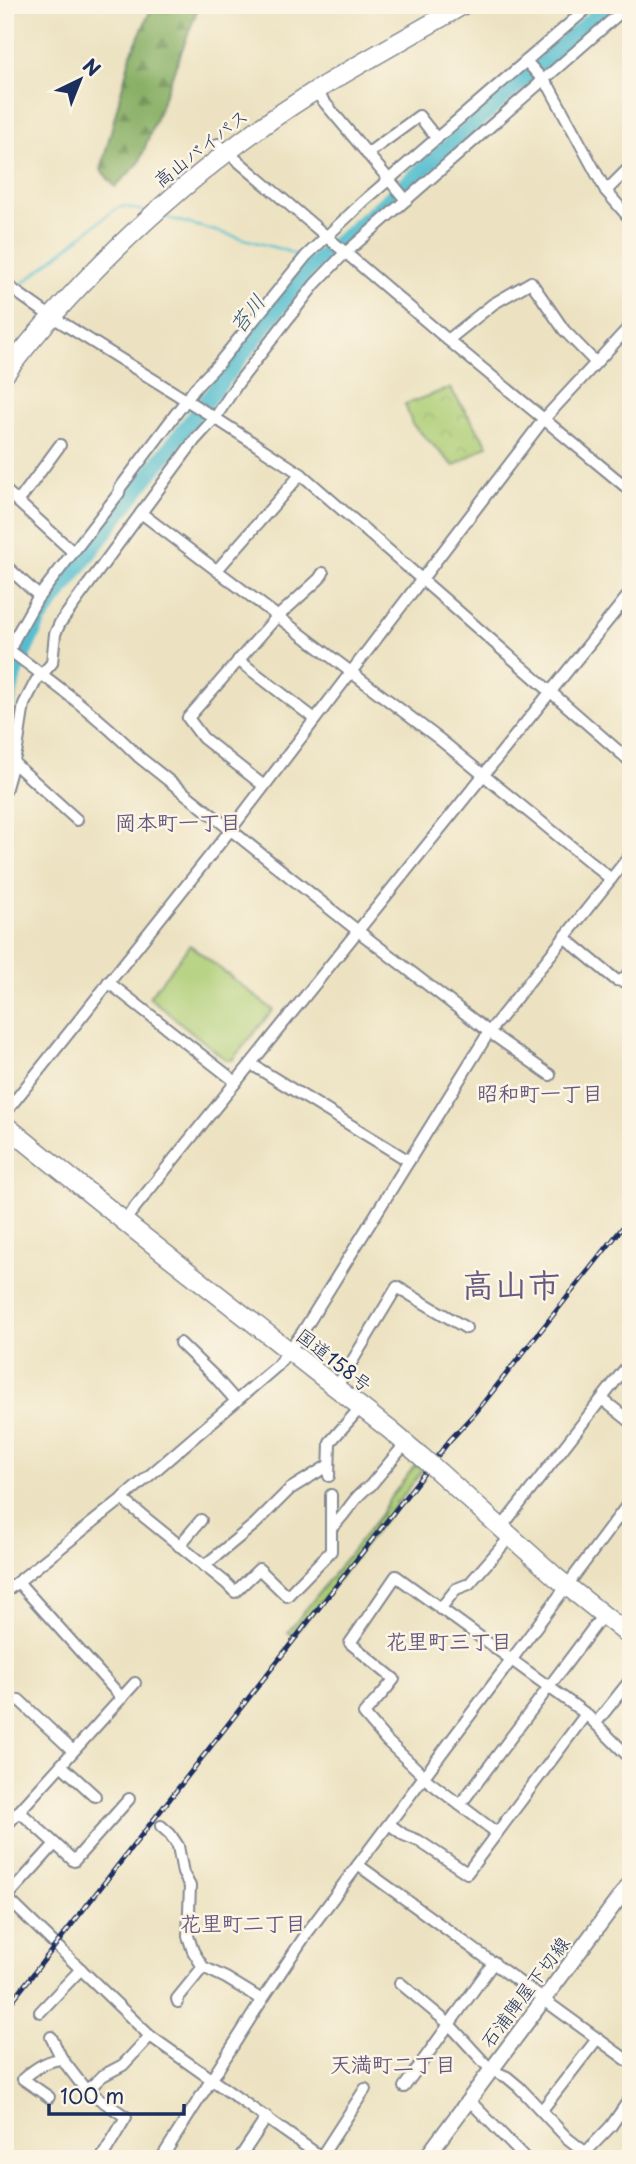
<svg xmlns="http://www.w3.org/2000/svg" width="636" height="2164" viewBox="0 0 636 2164" font-family="'Playpen Sans','Klee One',sans-serif">
	<defs>
		<pattern id="grass-dots" width="8" height="8" patternUnits="userSpaceOnUse" patternTransform="scale(1.75)"><rect width="8" height="8" fill="#accd75"/><path d="M2 2h.1M6 6h.1" fill="none" stroke="#93b068" stroke-width="1.8" stroke-linecap="round"/></pattern>
		<pattern id="forest-firs" width="22" height="20" patternUnits="userSpaceOnUse" patternTransform="scale(1.75)"><rect width="22" height="20" fill="#89b066"/><path d="M5 1l3.5 6h-7zM16 11l3.5 6h-7z" fill="#6f9057"/></pattern>
		<pattern id="park-crowns" width="20" height="18" patternUnits="userSpaceOnUse" patternTransform="scale(1.75)"><rect width="20" height="18" fill="#accd75"/><path d="M2 6a3 3 0 1 1 6 0M12 15a3 3 0 1 1 6 0" fill="none" stroke="#93b068"/></pattern>
	</defs>
	<rect width="100%" height="100%" fill="#fcf5e5"/>
	<filter id="ink" filterUnits="userSpaceOnUse"><feTurbulence type="fractalNoise" baseFrequency=".0143" numOctaves="2"/><feDisplacementMap in="SourceGraphic" scale="14" xChannelSelector="R" yChannelSelector="G"/><feConvolveMatrix kernelMatrix="1 2 1 2 8 2 1 2 1" color-interpolation-filters="sRGB"/></filter>
	<filter id="wash" filterUnits="userSpaceOnUse"><feTurbulence type="fractalNoise" baseFrequency=".00686" numOctaves="4" result="noise"/><feDisplacementMap in="SourceGraphic" scale="28" xChannelSelector="R" yChannelSelector="G"/><feGaussianBlur stdDeviation="1.57" result="paint"/><feColorMatrix in="noise" values="0 0 0 0 0 0 0 0 0 0 0 0 0 0 0 0 0 1.4 0 .05"/><feComposite in="paint" operator="in"/></filter>
	<g filter="url(#wash)">
		<rect width="100%" height="100%" fill="#ece2c1"/>
		<path fill="url(#grass-dots)" stroke="#647e6a" stroke-width="2" d="M 416,1464 L 423,1470 L 294,1636 L 288,1632 L 381,1514 L 388,1501 Z"/>
		<path fill="url(#forest-firs)" stroke="#527062" stroke-width="2" d="M 153,5 L 199,5 L 139,163 L 115,187 L 101,170 L 131,54 Z"/>
		<path fill="url(#park-crowns)" stroke="#647e6a" stroke-width="2" d="M 450,388 L 488,445 L 454,466 L 412,424 L 405,404 Z"/>
		<path fill="#accd75" stroke="#647e6a" stroke-width="2" d="M 190,945 L 273,1010 L 232,1060 L 226,1060 L 149,997 Z"/>
		<g fill="none" stroke-linecap="round" stroke-linejoin="round">
			<g stroke="#53becf" stroke-width="2.5">
				<path d="M 161,216 L 284,250 L 296,255 L 301,259"/>
				<path d="M 16,289 L 115,209 L 124,206 L 145,212"/>
			</g>
			<path stroke="#53becf" stroke-width="16" d="M 5,715 L 14,674 L 39,620 L 120,512 L 310,268 L 329,249 L 346,237 L 608,5"/>
		</g>
	</g>
	<g filter="url(#ink)">
		<g fill="none" stroke-linecap="round" stroke-linejoin="round">
			<g stroke="#848890" stroke-width="14">
				<g id="minor">
					<path d="M 526,61 L 550,88 L 606,191 L 631,220"/>
					<path d="M 315,91 L 406,200"/>
					<path d="M 218,144 L 448,340 L 631,491"/>
					<path d="M 367,154 L 419,116 L 437,139"/>
					<path d="M 606,191 L 631,166"/>
					<path d="M 5,284 L 43,311 L 215,418 L 301,474 L 631,762"/>
					<path d="M 448,340 L 493,304 L 531,282 L 564,330 L 596,363"/>
					<path d="M 5,490 L 73,552"/>
					<path d="M 18,502 L 60,445"/>
					<path d="M 141,513 L 438,738 L 611,879"/>
					<path d="M 5,565 L 39,596"/>
					<path d="M 217,570 L 301,474"/>
					<path d="M 5,647 C 51,681 99,716 139,757 L 358,931 L 489,1032 L 550,1075"/>
					<path d="M 238,660 L 315,719"/>
					<path d="M 5,662 L 15,638 L 37,599 L 119,493 L 120,488 L 196,387 L 219,363 L 306,256 L 364,201 L 591,5"/>
					<path d="M 5,755 L 77,820"/>
					<path d="M 264,786 L 203,738 L 188,718 L 274,620 L 319,579 L 323,573"/>
					<path d="M 5,791 L 17,749 L 24,704 L 36,681 L 52,663 L 55,634 L 60,623 L 194,441 L 215,418 L 238,383 L 315,284 L 342,256 L 629,5"/>
					<path d="M 564,937 L 616,980 L 621,981 L 631,971"/>
					<path d="M 108,982 L 236,1082"/>
					<path d="M 251,1064 L 409,1161"/>
					<path d="M 5,1113 L 236,823 L 544,419 L 631,325"/>
					<path d="M 124,1221 L 631,592"/>
					<path d="M 180,1343 L 215,1377 L 236,1401"/>
					<path d="M 336,1388 L 397,1287 L 466,1328"/>
					<path d="M 602,1399 L 631,1422"/>
					<path d="M 329,1476 L 330,1442 L 361,1407"/>
					<path d="M 122,1499 L 226,1583 L 235,1592 L 259,1569 L 287,1596 L 331,1551 L 331,1495"/>
					<path d="M 331,1528 C 346,1516 354,1495 370,1486 L 406,1443"/>
					<path d="M 501,1528 L 631,1361"/>
					<path d="M 179,1546 L 201,1520"/>
					<path d="M 204,1566 L 255,1524 L 290,1489 L 329,1465"/>
					<path d="M 18,1582 L 122,1698"/>
					<path d="M 5,1592 L 122,1499 L 277,1366 L 302,1333 L 489,1032 L 631,854"/>
					<path d="M 440,1609 L 456,1589 L 469,1584 L 511,1536"/>
					<path d="M 19,1700 L 73,1751"/>
					<path d="M 596,1723 L 631,1679"/>
					<path d="M 61,1765 L 95,1796"/>
					<path d="M 424,1776 L 387,1741 L 364,1714 C 374,1702 385,1692 394,1679 L 350,1643 L 396,1576 L 586,1714 L 631,1759"/>
					<path d="M 423,1777 L 497,1833"/>
					<path d="M 460,1805 L 603,1615"/>
					<path d="M 19,1811 L 74,1861 L 129,1799"/>
					<path d="M 389,1824 L 404,1835 L 419,1841 L 467,1873 L 586,1714"/>
					<path d="M 161,1826 L 170,1834 L 178,1846 L 183,1873 L 190,1886 L 188,1936 L 193,1951 L 203,1967 L 177,1999 L 178,2002"/>
					<path d="M 5,1827 L 135,1683"/>
					<path d="M 358,1865 L 631,2063"/>
					<path d="M 5,1896 L 150,2036 L 324,2159"/>
					<path d="M 7,1897 L 55,1844"/>
					<path d="M 203,1967 L 226,1978 L 262,2000"/>
					<path d="M 400,1983 L 449,2024 L 491,2070 L 507,2077 L 519,2087 L 567,2138 L 594,2159"/>
					<path d="M 40,2012 L 81,1969"/>
					<path d="M 51,2037 L 62,2059 L 85,2089"/>
					<path d="M 404,2087 L 494,1962"/>
					<path d="M 49,2097 L 23,2079 C 34,2069 47,2060 62,2059"/>
					<path d="M 469,2100 L 526,2159"/>
					<path d="M 542,2110 L 597,2039"/>
					<path d="M 586,2152 L 611,2126 L 631,2097"/>
					<path d="M 321,2157 L 365,2089"/>
					<path d="M 101,2159 L 126,2117 L 85,2089 L 92,2086 L 102,2076 L 123,2065 L 150,2036"/>
					<path d="M 161,2159 L 262,2000 L 307,1933 L 631,1500"/>
					<path d="M 239,2159 L 267,2117"/>
				</g>
			</g>
			<g stroke="#848890" stroke-width="18">
				<path id="major" d="M 425,2159 L 631,1882"/>
			</g>
			<g stroke="#848890" stroke-width="21">
				<g id="highway">
					<path d="M 5,374 C 33,336 64,302 96,269 C 162,202 231,144 310,94 C 360,63 412,35 463,5"/>
					<path d="M 5,1125 L 135,1230 L 390,1430 L 423,1458"/>
					<path d="M 440,1473 L 557,1578 L 631,1637"/>
				</g>
			</g>
			<use href="#minor" stroke="#fff" stroke-width="10"/>
			<use href="#major" stroke="#fff" stroke-width="14"/>
			<use href="#highway" stroke="#fff" stroke-width="18"/>
			<g stroke="#1b2f5e" stroke-width="5">
				<path id="rail" d="M 5,2010 L 450,1440 L 476,1412 L 631,1217"/>
			</g>
			<use href="#rail" stroke="#fcf5e5" stroke-width="2.5" stroke-dasharray="8" stroke-linecap="butt"/>
			<g stroke="#848890" stroke-width="21" stroke-linecap="butt">
				<path id="highway-bridge" d="M 423,1458 L 440,1473"/>
			</g>
			<use href="#highway-bridge" stroke="#fff" stroke-width="18"/>
		</g>
	</g>
	<g text-anchor="middle" stroke-width="5" stroke-linejoin="round" paint-order="stroke">
		<g font-size="19" fill="#1b2f5e" stroke="#fcf5e5">
			<text transform="translate(201 148) rotate(-38)" y="7">高山バイパス</text>
			<text transform="translate(334 1360) rotate(38)" y="7">国道158号</text>
			<text transform="translate(525 1992) rotate(-53)" y="7">石浦陣屋下切線</text>
		</g>
		<g font-size="21" font-style="italic" fill="#2c5a80" stroke="#fcf5e5">
			<text transform="translate(248 314) rotate(-52)" y="7">苔川</text>
		</g>
		<g font-size="21" font-weight="bold" fill="#655980" stroke="#fcf5e5">
			<text x="178" y="830">岡本町一丁目</text>
			<text x="540" y="1101">昭和町一丁目</text>
			<text x="449" y="1649">花里町三丁目</text>
			<text x="243" y="1931">花里町二丁目</text>
			<text x="393" y="2072">天満町二丁目</text>
		</g>
		<g font-size="33" font-weight="bold" fill="#655980" stroke="#fcf5e5">
			<text x="511" y="1297">高山市</text>
		</g>
	</g>
	<rect width="636" height="2164" fill="none" stroke="#fcf5e5" stroke-width="28"/>
	<g transform="translate(80 80) rotate(43)" stroke="#fcf5e5" stroke-width="5" paint-order="stroke">
	<path d="M0-5L12 26L0 18L-12 26Z" fill="#1b2f5e"/>
	<text y="-10" font-size="19" font-weight="bold" text-anchor="middle" fill="#1b2f5e">N</text>
	</g>
	<path d="M49 2104v10h135v-10" fill="none" stroke="#1b2f5e" stroke-width="3.5"/>
	<text x="60" y="2104" font-size="21" fill="#1b2f5e" stroke="#fcf5e5" stroke-width="5" paint-order="stroke">100 m</text>
</svg>
